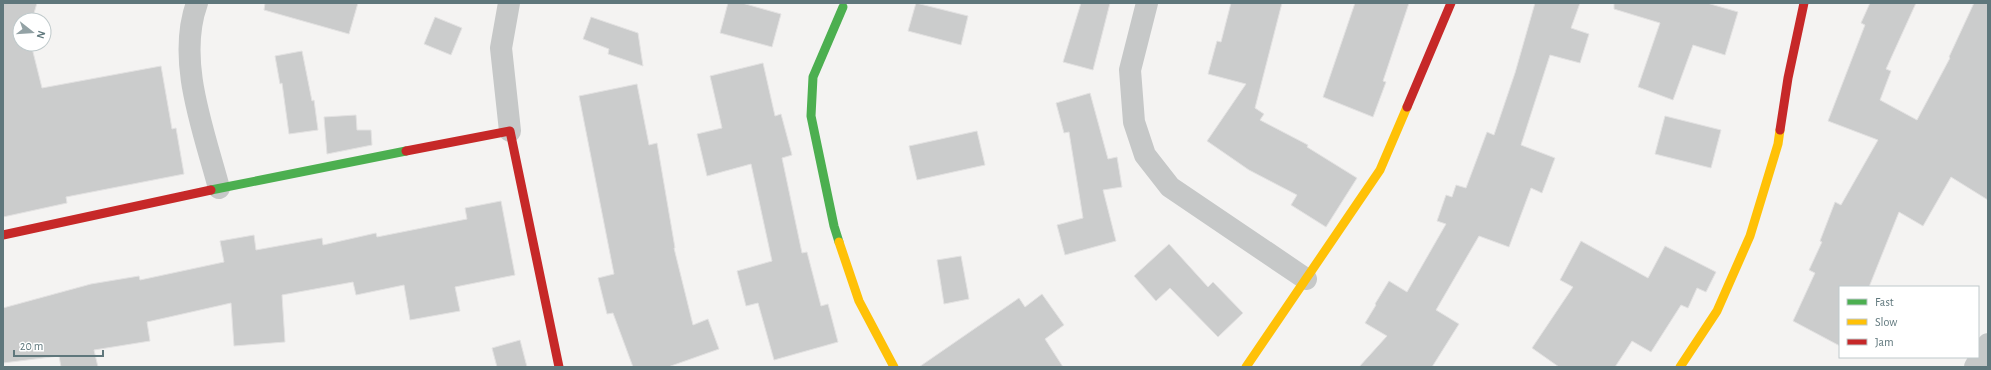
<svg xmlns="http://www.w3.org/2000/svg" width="1991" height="370" viewBox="0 0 1991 370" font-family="'Alegreya Sans',sans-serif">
	<rect width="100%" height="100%" fill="#f4f3f2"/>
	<g fill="#cbcccc" stroke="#e3e2e2">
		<path d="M 3,3 L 37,3 L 32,20 L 20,20 L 20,44 L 31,44 L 42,88 L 161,66 L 172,129 L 176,128 L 184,174 L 66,197 L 67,203 L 3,217 Z"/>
		<path d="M 265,3 L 358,3 L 349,34 L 264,10 Z"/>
		<path d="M 728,3 L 742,3 L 781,14 L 772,47 L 720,33 Z"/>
		<path d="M 916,3 L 968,16 L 961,45 L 908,31 Z"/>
		<path d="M 1081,3 L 1110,3 L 1093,70 L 1063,62 Z"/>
		<path d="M 1231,3 L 1282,3 L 1255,108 L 1264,114 L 1260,120 L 1308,145 L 1307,147 L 1357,178 L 1326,227 L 1291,205 L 1297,195 L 1249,170 L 1207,141 L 1246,84 L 1208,74 L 1217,41 L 1221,42 Z"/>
		<path d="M 1355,3 L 1409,3 L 1383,81 L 1386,82 L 1373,117 L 1323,97 Z"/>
		<path d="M 1535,3 L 1580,3 L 1571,28 L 1589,34 L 1580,63 L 1550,55 L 1521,145 L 1555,158 L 1542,193 L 1531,188 L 1509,247 L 1479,236 L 1436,310 L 1459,324 L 1432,367 L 1359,367 L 1387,336 L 1365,323 L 1376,305 L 1375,304 L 1389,281 L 1407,292 L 1446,224 L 1437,221 L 1446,195 L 1452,197 L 1456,185 L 1466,188 L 1487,132 L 1494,135 L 1515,73 Z"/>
		<path d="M 1614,3 L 1707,3 L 1738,12 L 1725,55 L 1693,45 L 1673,100 L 1638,87 L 1660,23 L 1614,9 Z"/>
		<path d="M 1870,3 L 1916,3 L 1886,69 L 1891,71 L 1880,100 L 1917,120 L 1950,58 L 1949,57 L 1974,3 L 1988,3 L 1988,200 L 1951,177 L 1923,226 L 1899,212 L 1869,287 L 1840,287 L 1840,346 L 1793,321 L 1815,273 L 1809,270 L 1822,242 L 1820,241 L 1835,202 L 1841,205 L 1878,140 L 1828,121 L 1865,25 L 1861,23 Z"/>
		<path d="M 435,17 L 462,28 L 451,55 L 424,44 Z"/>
		<path d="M 591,17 L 638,33 L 643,66 L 608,54 L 609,49 L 583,39 Z"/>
		<path d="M 302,51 L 312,101 L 314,100 L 318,130 L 289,134 L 282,83 L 280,84 L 275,56 Z"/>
		<path d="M 763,63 L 775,116 L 781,114 L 792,155 L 782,158 L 802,253 L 807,252 L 821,306 L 828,304 L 838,342 L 774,360 L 758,303 L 746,306 L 737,271 L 772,261 L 751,164 L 707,176 L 697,134 L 722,128 L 710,76 Z"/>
		<path d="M 637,84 L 649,145 L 657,143 L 675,248 L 674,248 L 693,325 L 708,319 L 719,349 L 668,367 L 633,367 L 613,313 L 607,314 L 598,278 L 614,274 L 579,96 Z"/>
		<path d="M 1090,93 L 1108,159 L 1117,157 L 1122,187 L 1103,190 L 1116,241 L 1065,255 L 1057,225 L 1083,218 L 1069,132 L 1064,133 L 1056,103 Z"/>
		<path d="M 356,115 L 357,130 L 371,130 L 372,145 L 327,154 L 324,117 Z"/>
		<path d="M 1665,116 L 1721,130 L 1711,168 L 1655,154 Z"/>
		<path d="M 977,131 L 985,165 L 917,180 L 909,146 Z"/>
		<path d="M 501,201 L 515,275 L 455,287 L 460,311 L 410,320 L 404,285 L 356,295 L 353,282 L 282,295 L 285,342 L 234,346 L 231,303 L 147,322 L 150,341 L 94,350 L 98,367 L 61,367 L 59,356 L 3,363 L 3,308 L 91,284 L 139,276 L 140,280 L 224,262 L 220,241 L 254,235 L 256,250 L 322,238 L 323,245 L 376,233 L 377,237 L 467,219 L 465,208 Z"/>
		<path d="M 1581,241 L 1648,278 L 1665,246 L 1716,272 L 1706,292 L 1697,288 L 1688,308 L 1681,305 L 1651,352 L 1632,341 L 1615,367 L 1559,367 L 1532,348 L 1573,287 L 1560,280 Z"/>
		<path d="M 1169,244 L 1208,287 L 1213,282 L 1243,313 L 1218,337 L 1170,288 L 1156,301 L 1134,276 Z"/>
		<path d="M 961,256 L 969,299 L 944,304 L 937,260 Z"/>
		<path d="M 1042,294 L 1064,325 L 1045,339 L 1063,367 L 919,367 L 1019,298 L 1025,307 Z"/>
		<path d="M 520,340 L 527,367 L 497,367 L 492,348 Z"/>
	</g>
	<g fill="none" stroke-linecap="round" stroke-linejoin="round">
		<g stroke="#c6c8c8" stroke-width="22">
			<path d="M 197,3 C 176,61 204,131 219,188"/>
			<path d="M 509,3 L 501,48 L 510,131"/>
			<path d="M 1147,3 L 1130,70 L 1134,122 L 1145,155 L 1170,187 L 1306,279"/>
			<path d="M 1975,367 L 1988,344"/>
		</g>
		<g stroke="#4caf50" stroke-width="9">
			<path d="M 211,190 L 406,151"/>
			<path d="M 839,242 L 834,226 L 811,116 L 813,77 L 843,7"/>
		</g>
		<g stroke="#ffc107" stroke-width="9">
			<path d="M 839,242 L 859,301 L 894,367"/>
			<path d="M 1246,367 L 1380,170 L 1407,107"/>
			<path d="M 1680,367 L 1717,311 L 1750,236 L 1778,144 L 1780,130"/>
		</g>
		<g stroke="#c62828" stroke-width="9">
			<path d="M 1407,107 L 1451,3"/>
			<path d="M 1780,130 L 1788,78 L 1804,3"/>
			<path d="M 406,151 L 510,131 L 559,367"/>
			<path d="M 3,235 L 211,190"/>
		</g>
	</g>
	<rect width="1991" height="370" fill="none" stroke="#5f777c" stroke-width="8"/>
	<rect x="1839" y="286" width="140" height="72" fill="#ffffff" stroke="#bfc9cb"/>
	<rect x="1847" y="299" width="20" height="6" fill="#4caf50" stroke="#bfc9cb"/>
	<text x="1875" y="306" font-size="12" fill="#5f777c">Fast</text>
	<rect x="1847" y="319" width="20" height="6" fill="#ffc107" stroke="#bfc9cb"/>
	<text x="1875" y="326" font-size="12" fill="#5f777c">Slow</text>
	<rect x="1847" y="339" width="20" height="6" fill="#c62828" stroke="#bfc9cb"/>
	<text x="1875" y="346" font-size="12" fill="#5f777c">Jam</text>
	<g transform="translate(32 32) rotate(107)"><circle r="19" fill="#ffffff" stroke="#bfc9cb"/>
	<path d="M0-3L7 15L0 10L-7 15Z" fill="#93a2a5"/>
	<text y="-6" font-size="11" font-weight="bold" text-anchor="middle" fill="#5f777c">N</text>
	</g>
	<path d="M14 350v6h89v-6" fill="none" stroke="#5f777c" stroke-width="2"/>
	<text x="20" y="350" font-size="12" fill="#5f777c" stroke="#ffffff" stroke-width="3" paint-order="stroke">20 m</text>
</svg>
